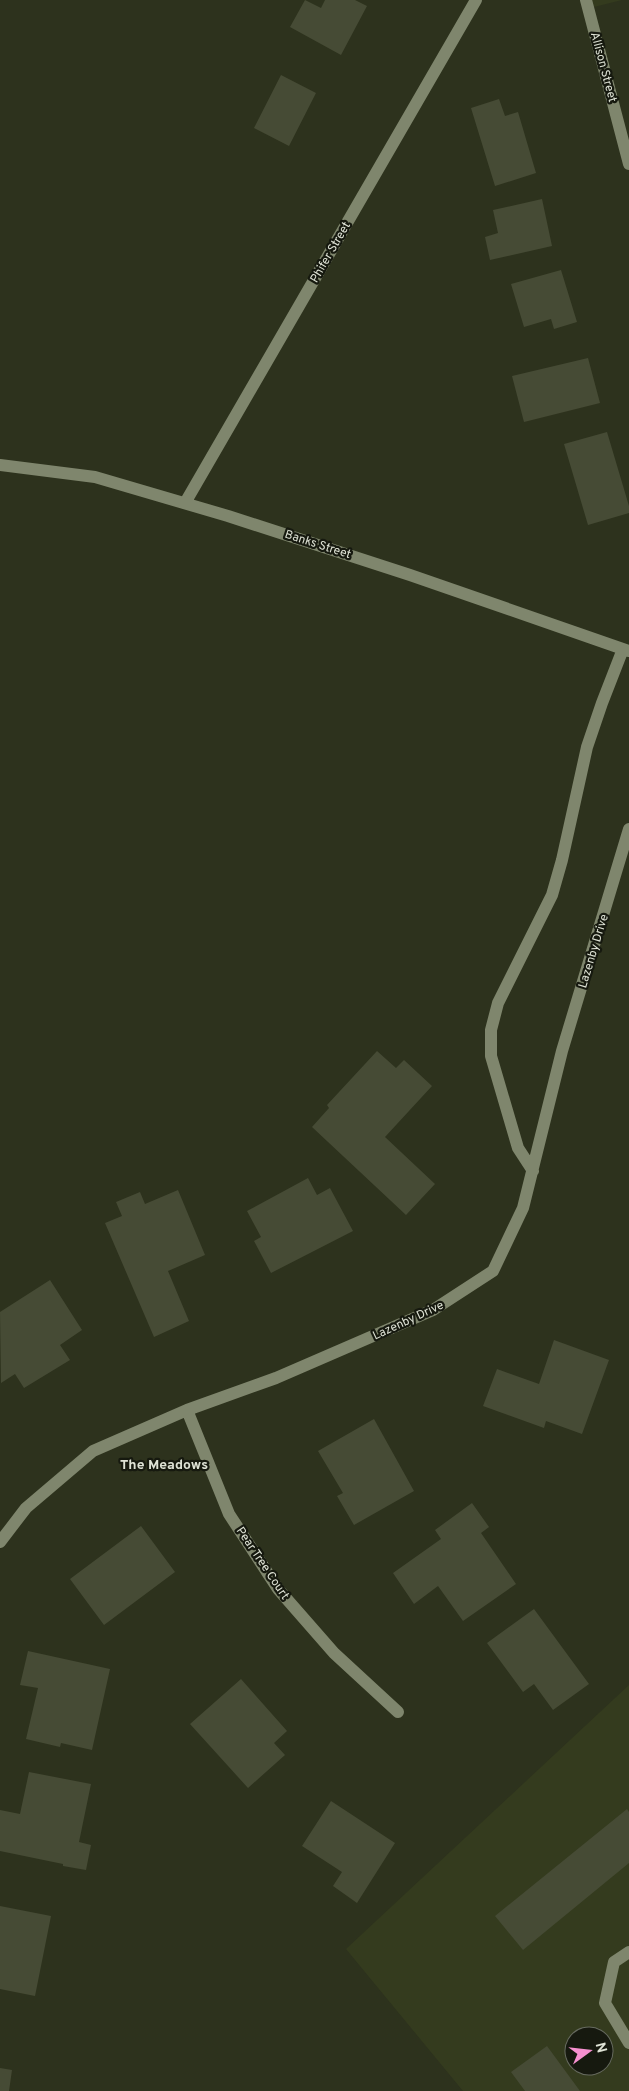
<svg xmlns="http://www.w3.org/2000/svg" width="629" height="2091" font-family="Overpass,sans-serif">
<rect width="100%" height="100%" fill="#2d321d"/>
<path fill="#343b1e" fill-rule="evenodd" d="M 592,0 L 622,0 L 594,7 Z
M 629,1685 L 629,2091 L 463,2091 L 346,1949 ZM 574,2036 L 604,2036 L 604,2066 L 574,2066 Z"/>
<path fill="#464b35" d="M 305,0 L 321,8 L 325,0 L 355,0 L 367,6 L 341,55 L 290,27 Z
M 281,75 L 316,93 L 289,146 L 254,128 Z
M 499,99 L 505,116 L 518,112 L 536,173 L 495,186 L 471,108 Z
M 542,199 L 552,246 L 490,260 L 485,237 L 498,233 L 493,210 Z
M 561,270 L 577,322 L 554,329 L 551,319 L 524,327 L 511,284 Z
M 588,358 L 600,403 L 524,422 L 512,376 Z
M 607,432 L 629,506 L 629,513 L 588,525 L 564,444 Z
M 377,1051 L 396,1068 L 404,1060 L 432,1086 L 385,1137 L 435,1184 L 406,1215 L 312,1127 L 329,1108 L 327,1105 Z
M 308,1178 L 317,1195 L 330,1188 L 353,1231 L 271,1273 L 254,1241 L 261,1237 L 247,1211 Z
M 178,1190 L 205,1255 L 168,1271 L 189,1321 L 154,1337 L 105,1223 L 122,1216 L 116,1202 L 140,1192 L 145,1204 Z
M 50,1280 L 82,1330 L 60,1345 L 70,1360 L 24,1388 L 15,1374 L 1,1383 L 0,1312 Z
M 554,1340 L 609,1360 L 582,1434 L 546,1421 L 544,1428 L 483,1406 L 497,1369 L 539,1384 Z
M 374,1419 L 414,1491 L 354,1525 L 337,1496 L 343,1493 L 318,1451 Z
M 472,1503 L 489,1527 L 481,1533 L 516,1584 L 463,1621 L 438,1586 L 414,1604 L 393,1573 L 441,1539 L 435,1530 Z
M 141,1526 L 175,1572 L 104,1625 L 70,1579 Z
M 534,1609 L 589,1684 L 553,1710 L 534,1684 L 523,1692 L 487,1643 Z
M 28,1651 L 110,1669 L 92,1750 L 61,1743 L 60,1747 L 26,1739 L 38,1688 L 20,1685 Z
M 241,1679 L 287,1731 L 274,1743 L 285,1755 L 248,1788 L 190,1724 Z
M 29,1772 L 91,1784 L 79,1842 L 91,1845 L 86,1870 L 63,1866 L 63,1864 L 0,1851 L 0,1810 L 20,1814 Z
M 331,1801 L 395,1843 L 357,1903 L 333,1886 L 342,1872 L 302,1846 Z
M 627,1809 L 629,1812 L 629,1863 L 523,1950 L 495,1916 Z
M 0,1906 L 51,1916 L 35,1996 L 0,1989 Z
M 547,2046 L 580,2091 L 525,2091 L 511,2072 Z
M 0,2068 L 12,2070 L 9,2091 L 0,2091 Z"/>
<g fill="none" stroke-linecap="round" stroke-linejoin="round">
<path stroke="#7f866d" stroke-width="12" d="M 586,0 L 629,164
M 0,465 L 95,477 L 228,516 L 410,575 L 629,651
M 185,503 L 476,0
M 533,1171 L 518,1148 L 491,1056 L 491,1030 L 498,1003 L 552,895 L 562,860 L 587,747 L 602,703 L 623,649
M 187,1410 L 229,1514 L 278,1589 L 334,1653 L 398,1712
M 0,1542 L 26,1508 L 93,1451 L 187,1410 L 276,1378 L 433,1310 L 493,1271 L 523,1208 L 562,1051 L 629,829
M 629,1952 L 614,1962 L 605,2003 L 629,2043"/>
</g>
<g text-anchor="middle" stroke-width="4.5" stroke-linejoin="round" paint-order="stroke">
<g font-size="12" fill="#dfe3d6" stroke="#16190f">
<text transform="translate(604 67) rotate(75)" y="4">Allison Street</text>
<text transform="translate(330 252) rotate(-60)" y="4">Phifer Street</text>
<text transform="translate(318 544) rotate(18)" y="4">Banks Street</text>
<text transform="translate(593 951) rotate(-73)" y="4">Lazenby Drive</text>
<text transform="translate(408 1320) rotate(-25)" y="4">Lazenby Drive</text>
<text transform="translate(263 1563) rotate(56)" y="4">Pear Tree Court</text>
</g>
<g font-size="14" font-weight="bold" fill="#dfe3d6" stroke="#16190f">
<text x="164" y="1469">The Meadows</text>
</g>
</g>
<g transform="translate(589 2051) rotate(75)"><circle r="24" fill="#16190f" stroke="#666a5f"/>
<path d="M0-4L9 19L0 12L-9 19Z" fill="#f690d0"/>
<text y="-8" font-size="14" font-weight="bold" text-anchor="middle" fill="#dfe3d6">N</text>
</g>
</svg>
